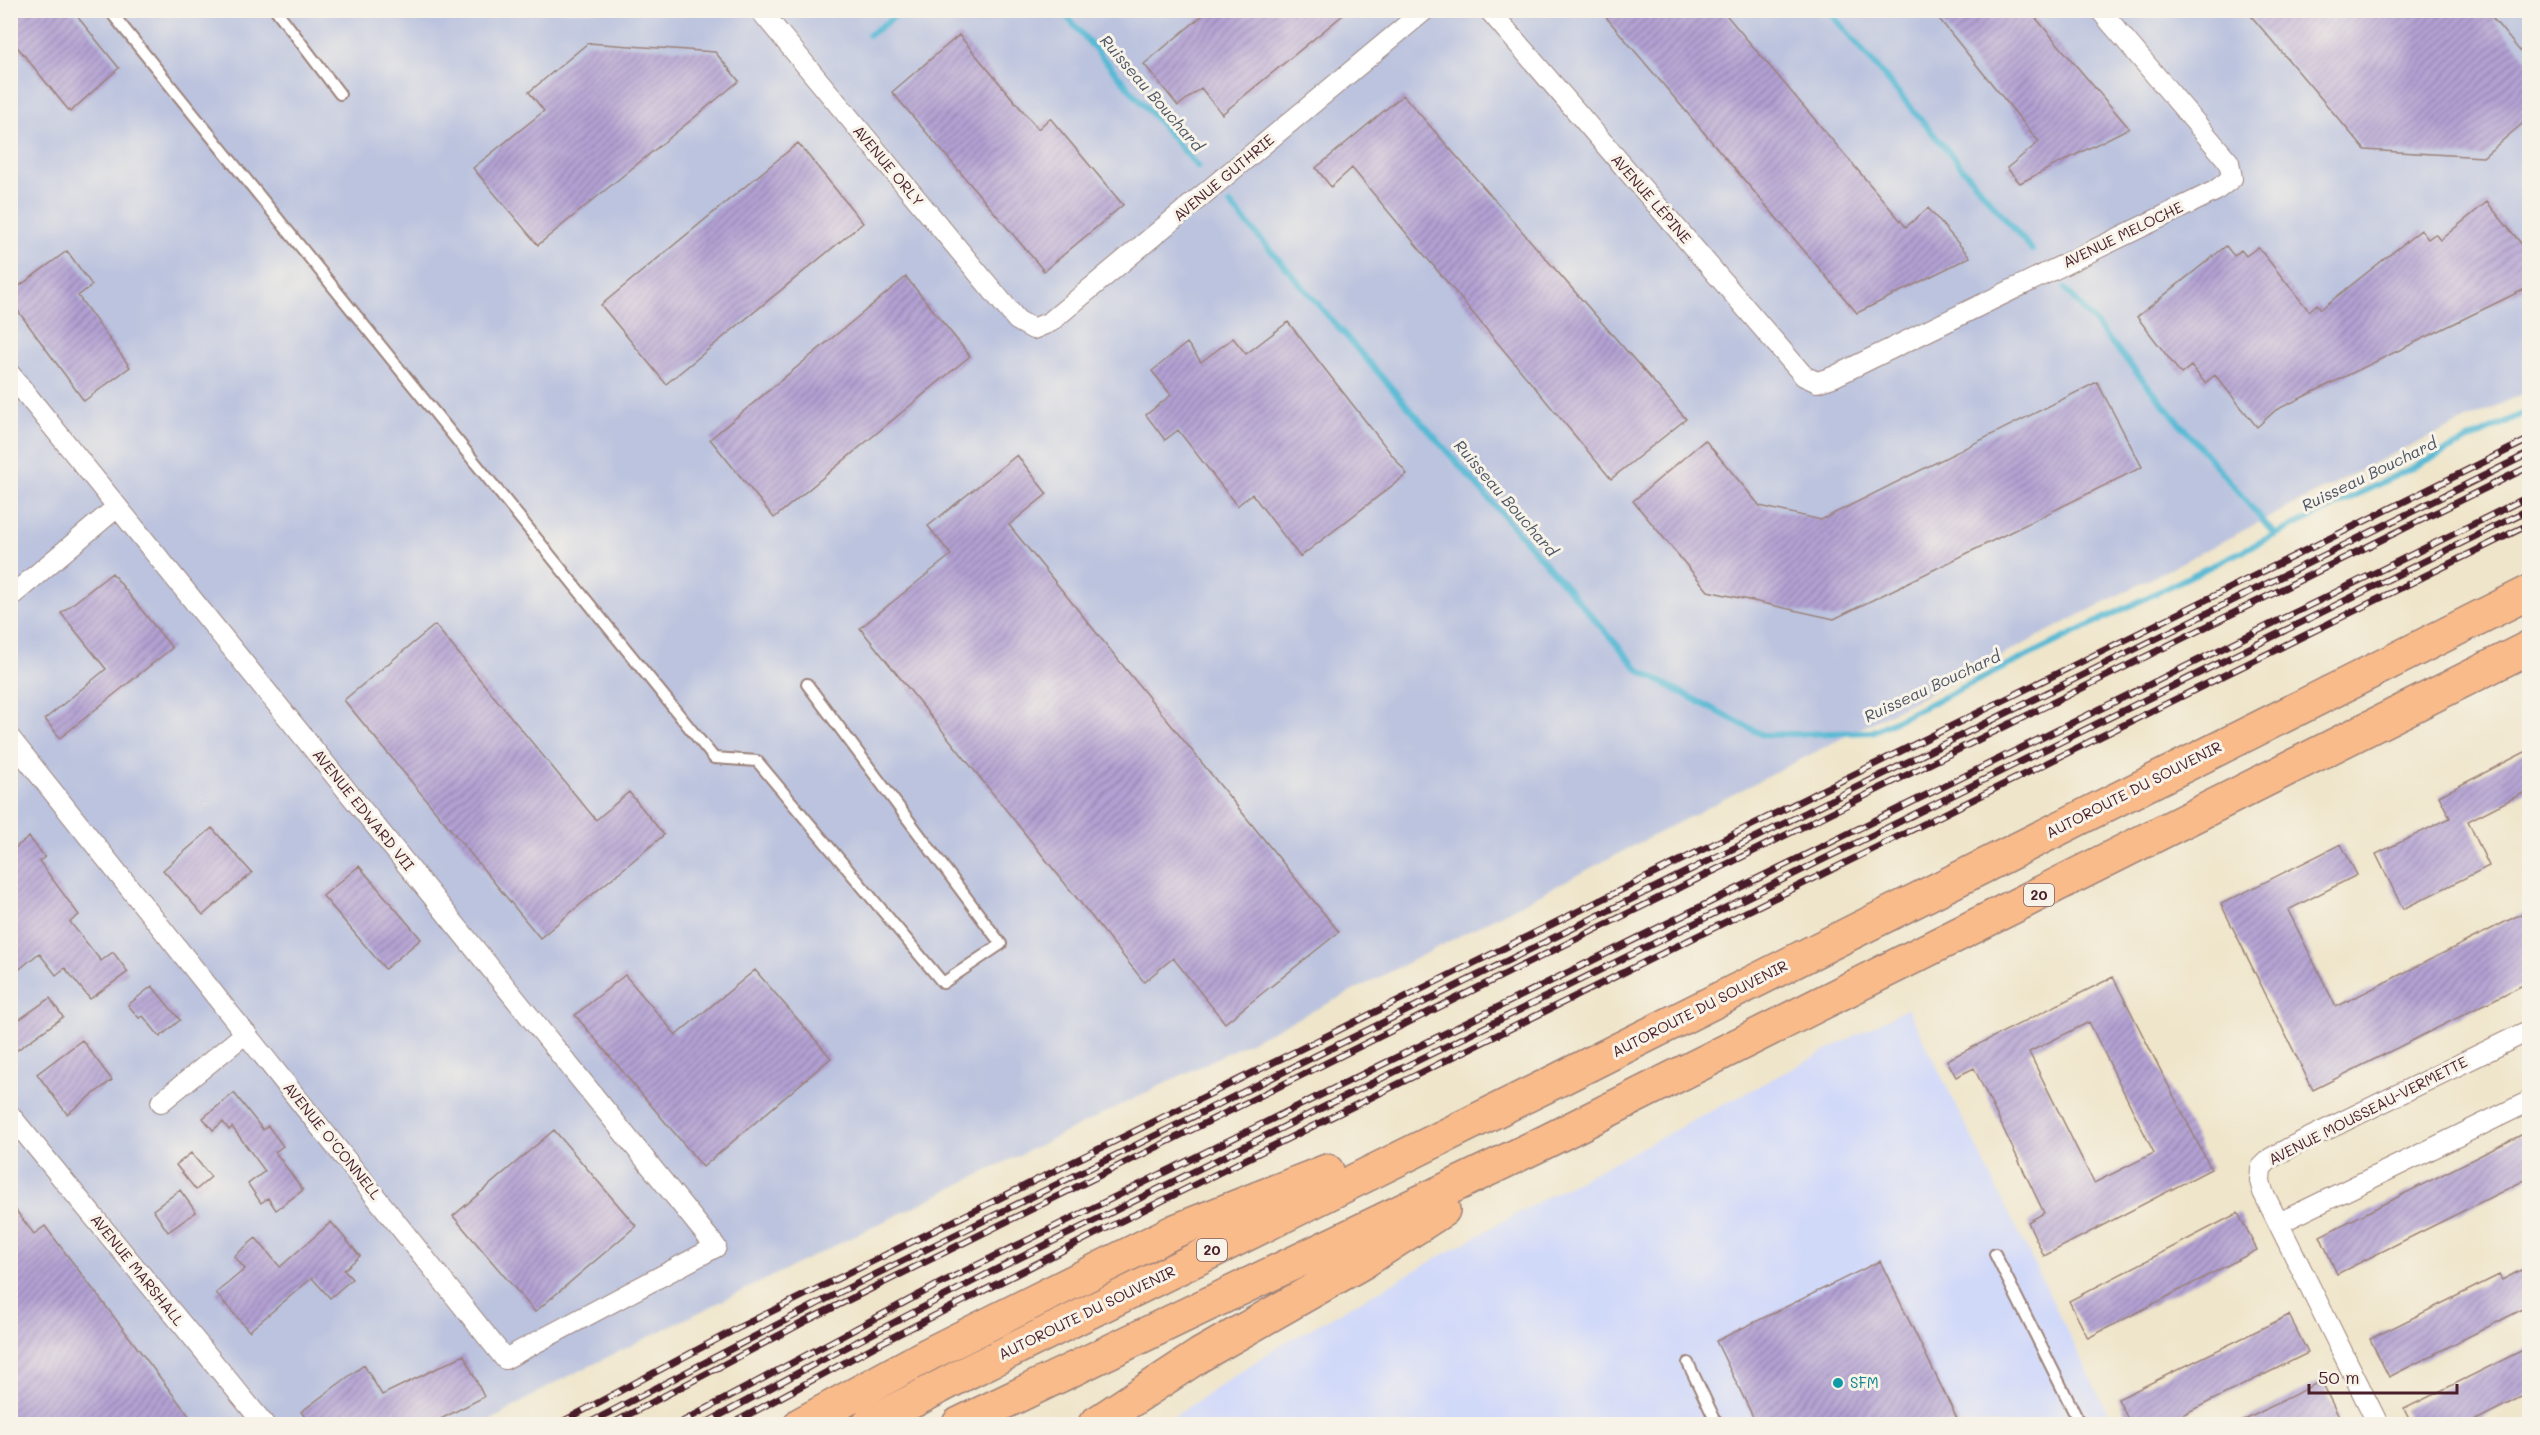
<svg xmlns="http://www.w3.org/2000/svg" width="2540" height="1435" font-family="Mali,sans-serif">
<defs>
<pattern id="building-hatch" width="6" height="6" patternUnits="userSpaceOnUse" patternTransform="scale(1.5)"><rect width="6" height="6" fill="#b2a1d3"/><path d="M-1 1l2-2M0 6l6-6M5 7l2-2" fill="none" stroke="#9383ab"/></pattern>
</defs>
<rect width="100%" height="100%" fill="#f7f3e8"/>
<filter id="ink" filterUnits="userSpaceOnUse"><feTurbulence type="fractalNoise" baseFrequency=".0167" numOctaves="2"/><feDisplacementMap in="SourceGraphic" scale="12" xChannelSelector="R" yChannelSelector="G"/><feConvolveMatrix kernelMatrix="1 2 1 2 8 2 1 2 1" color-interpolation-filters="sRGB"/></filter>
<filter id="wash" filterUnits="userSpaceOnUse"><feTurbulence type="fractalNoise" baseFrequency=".008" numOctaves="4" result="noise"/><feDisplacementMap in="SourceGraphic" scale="24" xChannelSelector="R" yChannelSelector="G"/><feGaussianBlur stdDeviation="1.35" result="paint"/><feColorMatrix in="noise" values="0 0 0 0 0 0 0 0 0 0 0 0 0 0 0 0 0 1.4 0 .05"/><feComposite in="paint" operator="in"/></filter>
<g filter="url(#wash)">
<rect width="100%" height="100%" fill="#efe5ca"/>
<path fill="#d1d9f9" d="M 1908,1008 L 2113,1424 L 1163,1424 L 1274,1349 L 1545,1198 Z"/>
<path fill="#bbc3de" d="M 10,11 L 2529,11 L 2529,391 L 2374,463 L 1347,994 L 547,1387 L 485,1424 L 11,1424 Z"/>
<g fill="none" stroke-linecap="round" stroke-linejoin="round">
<path stroke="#56b9d4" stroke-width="6" d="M 1061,10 L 1198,167
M 1828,10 L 2032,250
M 869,35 L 904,10
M 1230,204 L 1640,671 L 1763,735 L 1872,732 L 2526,412
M 2065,288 L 2275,535"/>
</g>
<g id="blocks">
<path fill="url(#building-hatch)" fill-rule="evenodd" d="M 10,10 L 72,10 L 119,68 L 70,112 L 10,38 Z
M 1209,10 L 1349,10 L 1222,114 L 1201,88 L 1178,106 L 1144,64 Z
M 1600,10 L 1722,10 L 1906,227 L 1928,208 L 1970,257 L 1857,313 Z
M 1932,10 L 2029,10 L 2129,128 L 2020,183 L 2007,168 L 2039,142 Z
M 2246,10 L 2486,10 L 2529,62 L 2529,118 L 2483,157 L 2365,150 Z
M 959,35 L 1038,129 L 1050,118 L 1123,205 L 1044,271 L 892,92 Z
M 588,43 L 715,52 L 739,81 L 538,245 L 473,168 L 544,111 L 529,92 Z
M 1403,95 L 1686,419 L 1611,479 L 1352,168 L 1331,187 L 1316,168 Z
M 798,143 L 863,223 L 666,384 L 601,305 Z
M 2487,202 L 2529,253 L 2529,287 L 2276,410 L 2257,427 L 2215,375 L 2205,383 L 2191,366 L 2181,374 L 2137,317 L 2226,246 L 2234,256 L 2241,250 L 2246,256 L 2258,247 L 2309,311 L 2317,304 L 2321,309 L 2421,230 L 2428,239 L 2435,234 L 2440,240 Z
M 67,251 L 92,285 L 78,296 L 130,367 L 84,401 L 10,300 L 10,293 Z
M 906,277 L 970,356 L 774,518 L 710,439 Z
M 1288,322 L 1407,474 L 1300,557 L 1252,494 L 1237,506 L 1178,430 L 1165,440 L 1146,415 L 1171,395 L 1152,371 L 1187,343 L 1201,362 L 1233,338 L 1246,354 Z
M 2097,382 L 2142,467 L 1834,619 L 1708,591 L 1633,501 L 1705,440 L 1760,506 L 1821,520 Z
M 1017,455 L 1047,494 L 1009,525 L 1339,932 L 1225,1023 L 1173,958 L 1144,982 L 860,628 L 951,555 L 928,526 Z
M 112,573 L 172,648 L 60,738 L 45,719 L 106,669 L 61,613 Z
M 435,625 L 596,820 L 629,792 L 664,835 L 540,938 L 344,700 Z
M 2529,750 L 2529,790 L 2468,821 L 2489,866 L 2403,909 L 2376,854 L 2450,818 L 2439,796 Z
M 212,828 L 252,873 L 203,915 L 163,870 Z
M 29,837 L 45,857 L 39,861 L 79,915 L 70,922 L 101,961 L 113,952 L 128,972 L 90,999 L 65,968 L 56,975 L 39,953 L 10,977 L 10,852 Z
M 2341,844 L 2357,875 L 2288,910 L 2336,1007 L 2529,910 L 2529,982 L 2313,1090 L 2221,904 Z
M 359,866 L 421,939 L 385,969 L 323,896 Z
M 755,970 L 831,1058 L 703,1167 L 575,1015 L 625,975 L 676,1035 Z
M 2113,977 L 2211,1169 L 2044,1256 L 2028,1222 L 2044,1213 L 1974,1068 L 1956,1077 L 1947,1060 ZM 2089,1022 L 2154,1153 L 2094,1183 L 2029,1052 Z
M 152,986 L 180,1020 L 160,1037 L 143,1016 L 139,1018 L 128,1005 Z
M 50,998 L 63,1017 L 10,1055 L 10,1026 Z
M 82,1040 L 112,1080 L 67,1114 L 37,1074 Z
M 234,1093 L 263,1130 L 268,1126 L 283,1146 L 275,1152 L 303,1190 L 276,1210 L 268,1198 L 261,1203 L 248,1184 L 265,1171 L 232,1127 L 229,1130 L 223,1122 L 213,1130 L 203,1118 Z
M 554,1130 L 636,1226 L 535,1312 L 453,1216 Z
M 2529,1131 L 2529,1178 L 2337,1274 L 2320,1236 Z
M 191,1153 L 211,1177 L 196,1190 L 176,1165 Z
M 180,1190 L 196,1212 L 168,1232 L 153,1210 Z
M 10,1203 L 34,1234 L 45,1226 L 196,1425 L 10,1425 Z
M 2238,1213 L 2257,1250 L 2088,1338 L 2069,1301 Z
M 331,1222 L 360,1256 L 344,1270 L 352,1279 L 330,1298 L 312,1278 L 249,1331 L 216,1293 L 245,1269 L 234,1256 L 256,1238 L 280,1267 Z
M 1880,1261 L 1960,1425 L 1757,1425 L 1716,1341 Z
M 2529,1266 L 2529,1306 L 2389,1377 L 2370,1339 L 2499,1275 L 2502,1280 Z
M 2289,1315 L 2308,1353 L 2162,1425 L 2131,1425 L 2118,1399 Z
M 2529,1347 L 2529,1393 L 2466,1425 L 2412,1425 L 2404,1409 Z
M 464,1355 L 484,1397 L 429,1425 L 311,1425 L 301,1412 L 364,1365 L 382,1395 Z
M 2321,1381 L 2340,1419 L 2329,1425 L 2235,1425 Z"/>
</g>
</g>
<g filter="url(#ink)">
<use href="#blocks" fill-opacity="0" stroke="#9c827a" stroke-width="1.5"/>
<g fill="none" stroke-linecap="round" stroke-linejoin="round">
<g stroke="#9c827a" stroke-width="14">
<path id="service" d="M 276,10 L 340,94
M 114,16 L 714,758 L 757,761 L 943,983 L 1001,944 L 807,684
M 1995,1254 L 2080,1424
M 1688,1363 L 1717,1424"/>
</g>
<g stroke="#9c827a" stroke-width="22">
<path id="minor" d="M 760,10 L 1017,320 L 1033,329 L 1050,322 L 1425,10
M 1489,10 L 1804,376 L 1817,382 L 1833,377 L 2215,191 L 2232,178 L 2229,162 L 2100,10
M 10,374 L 716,1247 L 505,1359 L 10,738
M 10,597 L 117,507
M 161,1102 L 246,1033
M 10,1115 L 264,1424
M 2279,1223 L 2530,1101
M 2378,1424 L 2263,1192 L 2260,1181 L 2261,1168 L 2271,1158 L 2291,1147 L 2530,1030"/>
</g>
<g stroke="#9c827a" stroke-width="36">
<path id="motorway" d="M 801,1424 L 929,1354 L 1175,1231 L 1327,1171
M 869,1424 L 970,1371 L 1558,1080 L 2530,592
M 959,1424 L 1547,1141 L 2530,647
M 1095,1424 L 1200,1355 L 1363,1262 L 1443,1210"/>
</g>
<use href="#service" stroke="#fff" stroke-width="10"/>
<use href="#minor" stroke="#fff" stroke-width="20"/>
<use href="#motorway" stroke="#fabb8b" stroke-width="33"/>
<g stroke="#4a1f2b" stroke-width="7">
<path id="rail" d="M 558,1424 L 740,1327 L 2530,439
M 587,1424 L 838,1293 L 2530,453
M 611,1424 L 808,1320 L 2530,466
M 678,1424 L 939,1284 L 2530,496
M 704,1424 L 820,1361 L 993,1271 L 2530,509
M 731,1424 L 877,1345 L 1095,1234 L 2530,524"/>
</g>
<use href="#rail" stroke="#f7f3e8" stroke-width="4.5" stroke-dasharray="14" stroke-linecap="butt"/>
</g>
</g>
<circle fill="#0f9aa8" stroke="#f7f3e8" stroke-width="2" cx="1838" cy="1383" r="6"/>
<g text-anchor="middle" stroke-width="6" stroke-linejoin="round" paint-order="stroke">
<g fill="#f7f3e8" stroke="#7e5f64" stroke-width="1.5">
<rect x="2024" y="884" width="30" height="22" rx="4.5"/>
<rect x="1197" y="1239" width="30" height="22" rx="4.5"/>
</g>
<g font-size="14" font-weight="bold" fill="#4a1f2b">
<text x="2039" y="900">20</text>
<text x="1212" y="1255">20</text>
</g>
<g font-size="15" fill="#4a1f2b" stroke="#f7f3e8">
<text transform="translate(888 166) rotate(50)" y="5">AVENUE ORLY</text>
<text transform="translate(1224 178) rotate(-40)" y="5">AVENUE GUTHRIE</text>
<text transform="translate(1651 199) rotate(49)" y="5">AVENUE LÉPINE</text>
<text transform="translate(2123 235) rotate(-26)" y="5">AVENUE MELOCHE</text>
<text transform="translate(2134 790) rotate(-27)" y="5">AUTOROUTE DU SOUVENIR</text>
<text transform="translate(363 810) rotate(51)" y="5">AVENUE EDWARD VII</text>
<text transform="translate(1700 1009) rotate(-27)" y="5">AUTOROUTE DU SOUVENIR</text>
<text transform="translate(2368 1111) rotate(-27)" y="5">AVENUE MOUSSEAU-VERMETTE</text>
<text transform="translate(332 1141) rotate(51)" y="5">AVENUE O'CONNELL</text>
<text transform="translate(137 1270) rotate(51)" y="5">AVENUE MARSHALL</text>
<text transform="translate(1087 1313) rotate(-26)" y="5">AUTOROUTE DU SOUVENIR</text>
</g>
<g font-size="15" fill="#0d838f" stroke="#f7f3e8" text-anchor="start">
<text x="1850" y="1388">SFM</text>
</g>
<g font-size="16" font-style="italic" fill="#4e5566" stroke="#f7f3e8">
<text transform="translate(1152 93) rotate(49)" y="6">Ruisseau Bouchard</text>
<text transform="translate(2369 474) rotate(-26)" y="6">Ruisseau Bouchard</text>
<text transform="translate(1506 498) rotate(49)" y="6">Ruisseau Bouchard</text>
<text transform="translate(1932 686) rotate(-25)" y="6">Ruisseau Bouchard</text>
</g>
</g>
<rect width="2540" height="1435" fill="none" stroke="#f7f3e8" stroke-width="36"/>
<path d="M2309 1384v9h148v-9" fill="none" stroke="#4a1f2b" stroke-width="3"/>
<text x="2318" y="1384" font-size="18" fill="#4a1f2b" stroke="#f7f3e8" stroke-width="4.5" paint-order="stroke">50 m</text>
</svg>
